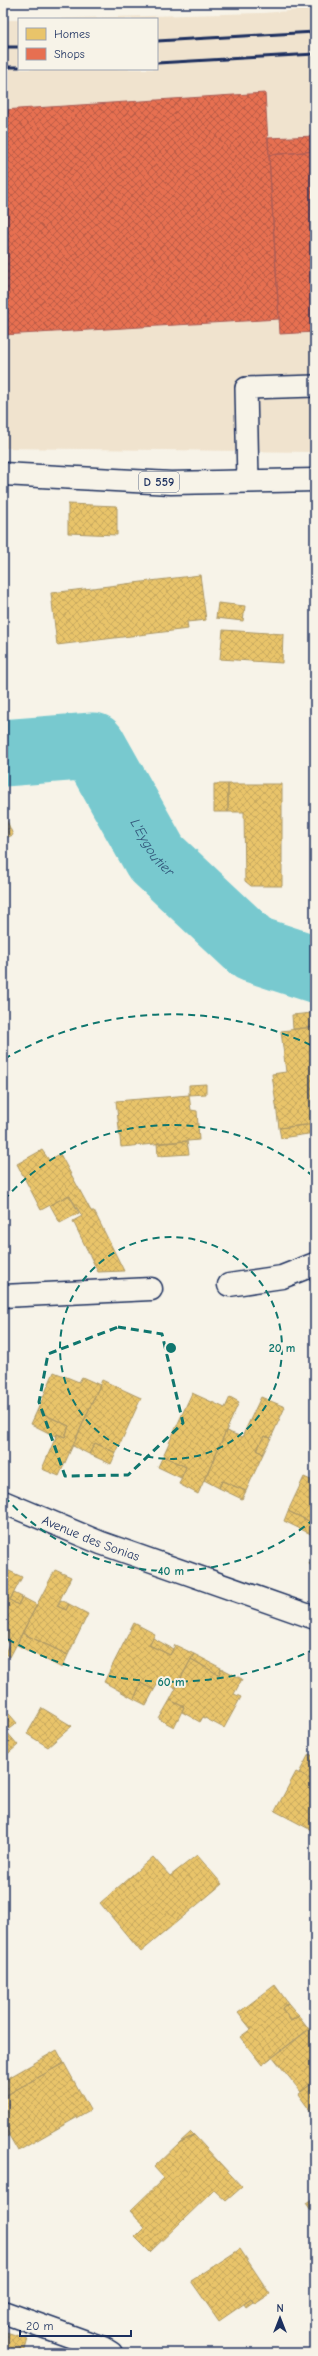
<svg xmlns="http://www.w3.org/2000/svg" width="318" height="2356" font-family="'Comic Neue',sans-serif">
<defs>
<pattern id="homes-cross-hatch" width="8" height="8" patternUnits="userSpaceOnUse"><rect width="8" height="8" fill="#e9c46a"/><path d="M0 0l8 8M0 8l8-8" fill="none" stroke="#c7a95e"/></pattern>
<pattern id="shops-cross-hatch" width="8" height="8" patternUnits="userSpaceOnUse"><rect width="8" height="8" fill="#e76f51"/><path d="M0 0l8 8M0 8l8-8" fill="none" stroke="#ba5c46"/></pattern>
</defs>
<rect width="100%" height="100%" fill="#f7f3e8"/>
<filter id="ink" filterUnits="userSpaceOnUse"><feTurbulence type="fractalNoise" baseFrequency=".025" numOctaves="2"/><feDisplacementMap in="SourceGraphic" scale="8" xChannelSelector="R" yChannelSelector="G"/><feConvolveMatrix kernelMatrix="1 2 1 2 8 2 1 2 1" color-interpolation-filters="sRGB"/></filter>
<g filter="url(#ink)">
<path fill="#f0e3ce" d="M 315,9 L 315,452 L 3,448 L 3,20 L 19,20 L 19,69 L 157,69 L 157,19 L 38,19 L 263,13 Z"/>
<path fill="url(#homes-cross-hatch)" stroke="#ab9766" d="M 68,504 L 117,506 L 117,535 L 68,533 Z
M 200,575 L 206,620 L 187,622 L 188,629 L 57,645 L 51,593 Z
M 218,603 L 245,606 L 243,621 L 216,618 Z
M 223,630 L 283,634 L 282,663 L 220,659 Z
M 214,784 L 228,784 L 228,812 L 214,812 Z
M 228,784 L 282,784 L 282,886 L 251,886 L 245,881 L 244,812 L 228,812 Z
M 3,811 L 10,828 L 3,831 Z
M 10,828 L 13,835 L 3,839 L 3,831 Z
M 312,1013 L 314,1027 L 293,1029 L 292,1015 Z
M 314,1027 L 315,1124 L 279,1128 L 272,1074 L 286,1072 L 281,1031 Z
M 206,1084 L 206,1094 L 189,1095 L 189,1085 Z
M 189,1095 L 191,1110 L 197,1111 L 199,1140 L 121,1147 L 116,1101 Z
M 315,1124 L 315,1133 L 281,1138 L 279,1128 Z
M 187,1141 L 189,1154 L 158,1156 L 157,1143 Z
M 42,1150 L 49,1160 L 60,1154 L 91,1211 L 94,1211 L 124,1271 L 98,1272 L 73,1221 L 82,1216 L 69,1195 L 41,1210 L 17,1164 Z
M 69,1195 L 79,1213 L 60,1223 L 50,1205 Z
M 54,1372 L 79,1382 L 82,1377 L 100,1385 L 59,1476 L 42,1469 L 57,1434 L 65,1437 L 69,1426 L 37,1411 Z
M 102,1380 L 141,1398 L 116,1453 L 95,1443 L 89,1454 L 73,1446 Z
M 192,1393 L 225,1408 L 230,1397 L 239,1402 L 198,1494 L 179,1484 L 186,1467 L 163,1456 Z
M 261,1397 L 285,1407 L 271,1438 L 264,1436 L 257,1450 L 263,1454 L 246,1491 L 222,1481 L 219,1488 L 204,1480 L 226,1431 L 242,1437 Z
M 37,1411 L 69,1426 L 65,1437 L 57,1434 L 57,1437 L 31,1424 Z
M 264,1436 L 271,1438 L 263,1454 L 257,1450 Z
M 95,1443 L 116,1453 L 111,1464 L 89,1454 Z
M 163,1456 L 186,1467 L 181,1478 L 158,1467 Z
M 304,1477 L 315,1482 L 315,1524 L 288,1511 Z
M 222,1481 L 246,1491 L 242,1499 L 219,1488 Z
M 288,1511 L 315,1524 L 315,1536 L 284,1521 Z
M 315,1552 L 315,1567 L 309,1564 Z
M 5,1569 L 22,1577 L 10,1600 L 18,1605 L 22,1597 L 37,1605 L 10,1657 L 5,1654 L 9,1643 L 3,1639 L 3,1572 Z
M 55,1570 L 71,1577 L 57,1606 L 66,1610 L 69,1604 L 88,1614 L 68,1655 L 22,1633 Z
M 14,1593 L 22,1597 L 18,1605 L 10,1600 Z
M 61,1600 L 69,1604 L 66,1610 L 57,1606 Z
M 134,1623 L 155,1634 L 149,1645 L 170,1655 L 175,1645 L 194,1654 L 175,1688 L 160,1680 L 154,1690 L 141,1683 L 134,1699 L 104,1682 Z
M 22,1633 L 68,1655 L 62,1668 L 17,1645 Z
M 153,1638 L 173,1649 L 170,1655 L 149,1645 Z
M 194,1654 L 221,1668 L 219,1675 L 191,1659 Z
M 191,1659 L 219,1675 L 221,1668 L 242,1679 L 234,1694 L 241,1697 L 224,1728 L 203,1717 L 200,1722 L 182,1712 L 184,1707 L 170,1700 Z
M 141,1683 L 154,1690 L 146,1705 L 134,1699 Z
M 170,1700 L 184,1707 L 174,1727 L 159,1719 Z
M 3,1707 L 17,1723 L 6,1731 L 18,1745 L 3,1758 Z
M 42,1708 L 72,1726 L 48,1747 L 27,1734 Z
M 309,1754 L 315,1757 L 315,1774 L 312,1780 L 299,1773 Z
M 296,1772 L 315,1781 L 315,1832 L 275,1811 Z
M 197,1855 L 222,1884 L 141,1952 L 100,1903 L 153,1857 L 170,1876 Z
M 275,1985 L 288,2003 L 282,2008 L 291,2021 L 299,2016 L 309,2029 L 262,2065 L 240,2037 L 251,2029 L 238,2013 Z
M 288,2003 L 299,2016 L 291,2021 L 282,2008 Z
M 315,2025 L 315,2081 L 301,2092 L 273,2057 Z
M 57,2050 L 64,2063 L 3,2097 L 3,2081 Z
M 64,2063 L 90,2110 L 18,2151 L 3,2125 L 3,2097 Z
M 315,2081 L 315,2115 L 314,2116 L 298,2094 Z
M 3,2125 L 10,2135 L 3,2139 Z
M 191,2132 L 194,2135 L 179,2143 Z
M 194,2135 L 242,2187 L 226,2201 L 214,2190 L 150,2252 L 135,2237 L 145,2227 L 130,2211 L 164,2178 L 154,2167 L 179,2143 Z
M 315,2197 L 315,2216 L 306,2203 Z
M 240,2249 L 270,2294 L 255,2304 L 251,2299 L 219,2321 L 191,2281 Z
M 251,2299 L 253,2302 L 246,2307 L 244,2304 Z
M 3,2331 L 28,2339 L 24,2353 L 3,2353 Z"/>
<path fill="url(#shops-cross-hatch)" stroke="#aa5c55" d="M 265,93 L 279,319 L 3,335 L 3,110 Z
M 315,136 L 315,151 L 269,155 L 268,138 Z
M 315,151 L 315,332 L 280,334 L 269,155 Z"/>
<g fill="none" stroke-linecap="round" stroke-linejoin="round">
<path stroke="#78c9cf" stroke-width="67" id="s1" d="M 3,753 L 93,746 L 156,858 L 253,949 L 315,969"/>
<g stroke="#1b2f5e" stroke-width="24">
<path id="service" d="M 248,481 L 246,388 L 315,386"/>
</g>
<g stroke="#1b2f5e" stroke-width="25">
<g id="minor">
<path d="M 229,1285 L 282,1277 L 315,1264"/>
<path d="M 3,1296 L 151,1289"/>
<path id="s2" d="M 3,1502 L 101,1543 L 315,1618"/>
<path d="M 3,2312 L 103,2348 L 111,2353"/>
</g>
</g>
<g stroke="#1b2f5e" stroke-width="25">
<path id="primary" d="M 3,474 L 171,483 L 315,480"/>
</g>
<use href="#service" stroke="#f7f3e8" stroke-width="21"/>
<use href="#minor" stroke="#f7f3e8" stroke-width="22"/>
<use href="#primary" stroke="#f7f3e8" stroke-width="22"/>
<path stroke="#1b2f5e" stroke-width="3" d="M 157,41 L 315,32
M 3,47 L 19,47
M 157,63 L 315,54
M 3,67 L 19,67"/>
</g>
</g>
<path fill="none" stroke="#0f766e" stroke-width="3" stroke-dasharray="8 5" stroke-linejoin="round" d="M 118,1327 L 162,1334 L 183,1423 L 128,1475 L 65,1476 L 39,1402 L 48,1354 Z"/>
<g fill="none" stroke="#0f766e" stroke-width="2" stroke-dasharray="7 5">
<circle cx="171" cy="1348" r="111"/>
<path d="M314 1519A223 223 0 0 1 4 1496M4 1200A223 223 0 0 1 314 1177"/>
<path d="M315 1649A334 334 0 0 1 4 1637M4 1059A334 334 0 0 1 315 1047"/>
</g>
<g text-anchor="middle" stroke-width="4" stroke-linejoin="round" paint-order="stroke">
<rect fill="#f7f3e8" stroke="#5d6a87" stroke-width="1" x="139" y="472" width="40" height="20" rx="3"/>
<g font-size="12" font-weight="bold" fill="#1b2f5e">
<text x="159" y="486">D 559</text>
</g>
<g font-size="13" fill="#1b2f5e" stroke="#f7f3e8">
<text dy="5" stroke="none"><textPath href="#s2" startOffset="95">Avenue des Sonias</textPath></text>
</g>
<g font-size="14" font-style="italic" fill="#32567a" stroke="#f7f3e8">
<text dy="5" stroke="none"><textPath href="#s1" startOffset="208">L'Eygoutier</textPath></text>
</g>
</g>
<circle cx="171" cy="1348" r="6" fill="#0f766e" stroke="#f7f3e8" stroke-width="2"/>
<g font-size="12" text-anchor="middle" font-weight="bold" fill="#0f766e" stroke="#f7f3e8" stroke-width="4" stroke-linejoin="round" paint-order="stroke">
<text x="282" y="1352">20 m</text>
<text x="171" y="1575">40 m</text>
<text x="171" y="1686">60 m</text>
</g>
<rect width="318" height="2356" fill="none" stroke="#f7f3e8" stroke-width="16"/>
<rect x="8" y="8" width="302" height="2340" fill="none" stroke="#1b2f5e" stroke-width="1.5" filter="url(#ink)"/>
<rect x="18" y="18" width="140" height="52" fill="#f7f3e8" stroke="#9fa5b1"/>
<rect x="26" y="28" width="20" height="12" fill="#e9c46a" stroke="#9fa5b1"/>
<text x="54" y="38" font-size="12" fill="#1b2f5e">Homes</text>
<rect x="26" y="48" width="20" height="12" fill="#e76f51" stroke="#9fa5b1"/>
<text x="54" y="58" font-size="12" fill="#1b2f5e">Shops</text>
<g transform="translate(280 2318)" stroke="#f7f3e8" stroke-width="3" paint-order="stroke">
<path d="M0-3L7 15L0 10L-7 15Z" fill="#1b2f5e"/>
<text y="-6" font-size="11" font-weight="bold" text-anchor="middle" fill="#1b2f5e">N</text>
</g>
<path d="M20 2330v6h111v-6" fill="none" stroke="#1b2f5e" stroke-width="2"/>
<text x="26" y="2330" font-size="12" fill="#1b2f5e" stroke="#f7f3e8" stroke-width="3" paint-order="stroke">20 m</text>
</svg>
